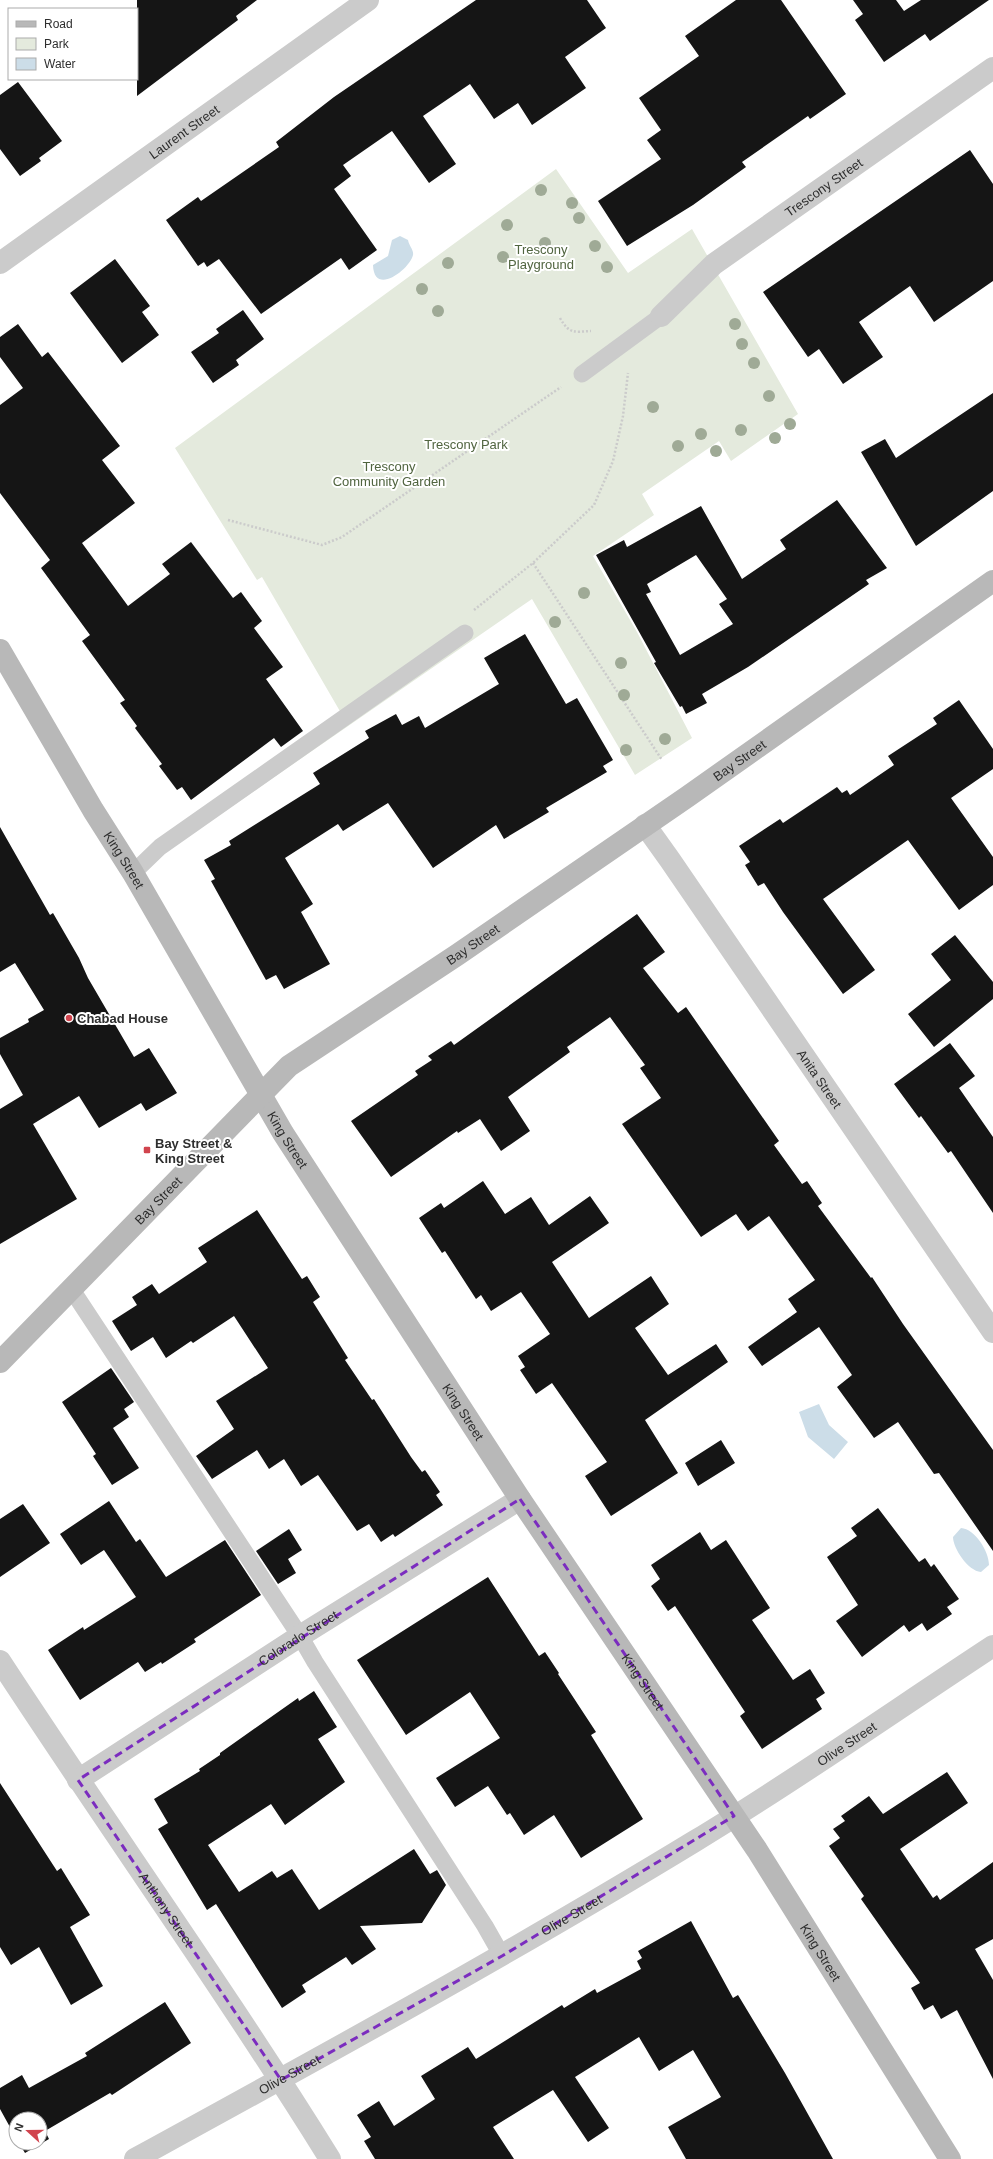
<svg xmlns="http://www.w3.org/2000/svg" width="993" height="2159" font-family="Arial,sans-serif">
<rect width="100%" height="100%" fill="#fff"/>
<path fill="#e4eadd" d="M 556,169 L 628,273 L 692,229 L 798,414 L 731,461 L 719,441 L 642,494 L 654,515 L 593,556 L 637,632 L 692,738 L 635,775 L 532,599 L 173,847 L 341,713 L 262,577 L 257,580 L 175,448 Z"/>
<path fill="#ccdde8" d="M 400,236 L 408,240 C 409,246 414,250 413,255 C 410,269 374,297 373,265 L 388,256 L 392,240 Z
M 819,1404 L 829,1425 L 848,1442 L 834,1459 L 808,1437 L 799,1412 Z
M 961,1528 C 975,1529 989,1551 989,1565 L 981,1572 C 968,1571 953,1548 953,1537 Z"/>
<path fill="#151515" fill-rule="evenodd" d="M 137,0 L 257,0 L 236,16 L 238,20 L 137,96 Z
M 476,0 L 587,0 L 606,28 L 565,57 L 586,88 L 532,125 L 518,103 L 494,119 L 470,84 L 423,116 L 456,164 L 429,183 L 392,131 L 343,165 L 351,176 L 334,189 L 377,250 L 349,270 L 341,258 L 261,314 L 219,259 L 207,267 L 204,262 L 198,266 L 166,220 L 198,197 L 201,201 L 279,147 L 276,142 L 334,97 Z
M 736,0 L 781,0 L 846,94 L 810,119 L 808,116 L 742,162 L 746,167 L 693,205 L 627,246 L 598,201 L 661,159 L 647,140 L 661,130 L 639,98 L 699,56 L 685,36 Z
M 853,0 L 896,0 L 904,11 L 921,0 L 989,0 L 930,41 L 925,34 L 884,62 L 855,20 L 863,14 Z
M 18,82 L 62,141 L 39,158 L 41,161 L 20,176 L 0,149 L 0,95 Z
M 970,150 L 993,184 L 993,281 L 934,322 L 910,286 L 859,322 L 883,357 L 843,384 L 819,349 L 808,357 L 763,292 Z
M 115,259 L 150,306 L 142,312 L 159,335 L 122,363 L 70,293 Z
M 243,310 L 264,339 L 236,360 L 239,365 L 213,383 L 191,352 L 219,333 L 216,329 Z
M 18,324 L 42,357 L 48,352 L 120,446 L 102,460 L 135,503 L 82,543 L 128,606 L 170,574 L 162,564 L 191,542 L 233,598 L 241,592 L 262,621 L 254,628 L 283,667 L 266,679 L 303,731 L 281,747 L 274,738 L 191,800 L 182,787 L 177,790 L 159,766 L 162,764 L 135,728 L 137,726 L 120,703 L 125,700 L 82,641 L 90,635 L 41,568 L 50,560 L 0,493 L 0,405 L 23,388 L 0,357 L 0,337 Z
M 993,393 L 993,491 L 916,546 L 861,452 L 885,439 L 896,458 Z
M 837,500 L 887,568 L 866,580 L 869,584 L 748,667 L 702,694 L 707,703 L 686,714 L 682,706 L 680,707 L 654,663 L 656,662 L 596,555 L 624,540 L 627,547 L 701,506 L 742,579 L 786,549 L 780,540 ZM 696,555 L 727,599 L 719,604 L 733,624 L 680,655 L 646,594 L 651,592 L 647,584 Z
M 525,634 L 566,704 L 577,698 L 613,760 L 603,766 L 607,772 L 546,808 L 549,812 L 504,839 L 496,825 L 433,868 L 388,803 L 343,831 L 338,824 L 285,858 L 313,904 L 301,912 L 330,964 L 284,989 L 276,975 L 266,980 L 211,881 L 215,879 L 204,860 L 231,845 L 229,841 L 320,784 L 313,773 L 369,738 L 365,731 L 396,714 L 402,725 L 419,716 L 425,728 L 499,684 L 484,658 Z
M 959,700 L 993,749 L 993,769 L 951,798 L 993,857 L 993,885 L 959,910 L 908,840 L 823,899 L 875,970 L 843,994 L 783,912 L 764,883 L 758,886 L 745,865 L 750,862 L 739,846 L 780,819 L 783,823 L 837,787 L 842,793 L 847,790 L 850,795 L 894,765 L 888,756 L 937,724 L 933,718 Z
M 0,827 L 50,915 L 53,913 L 79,958 L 88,978 L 134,1057 L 149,1048 L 177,1093 L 146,1111 L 141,1103 L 99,1128 L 79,1096 L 33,1124 L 77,1199 L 0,1244 L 0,1109 L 23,1095 L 0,1054 L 0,1038 L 29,1022 L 28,1019 L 44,1010 L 15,963 L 0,972 Z
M 637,914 L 665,952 L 643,968 L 678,1013 L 686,1007 L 779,1141 L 774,1145 L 802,1184 L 807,1181 L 822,1203 L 818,1206 L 871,1278 L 872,1277 L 903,1324 L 993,1450 L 993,1551 L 939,1473 L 934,1474 L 898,1422 L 874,1438 L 837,1387 L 852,1375 L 819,1327 L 762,1366 L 748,1347 L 797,1312 L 788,1299 L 815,1280 L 769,1216 L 748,1231 L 736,1214 L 701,1237 L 622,1124 L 661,1098 L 640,1068 L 645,1065 L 610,1017 L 567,1047 L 570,1052 L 508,1097 L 530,1131 L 501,1151 L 480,1119 L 458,1133 L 457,1131 L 391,1177 L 351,1121 L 418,1075 L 415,1071 L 432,1060 L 428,1056 L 451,1041 L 454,1045 Z
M 955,935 L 993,982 L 993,999 L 934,1047 L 908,1014 L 951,980 L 931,954 Z
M 950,1043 L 975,1076 L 959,1088 L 993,1137 L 993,1213 L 951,1151 L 948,1153 L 921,1116 L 919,1118 L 894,1084 Z
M 483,1181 L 505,1214 L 531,1197 L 549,1225 L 590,1196 L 609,1223 L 552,1262 L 589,1318 L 651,1276 L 669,1304 L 635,1328 L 668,1375 L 716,1344 L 728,1362 L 645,1420 L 678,1473 L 611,1516 L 585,1476 L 607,1462 L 552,1383 L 536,1394 L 520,1370 L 525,1367 L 518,1356 L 550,1334 L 521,1292 L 491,1311 L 481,1295 L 476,1299 L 445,1251 L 442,1253 L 419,1218 L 441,1203 L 444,1208 Z
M 257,1210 L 302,1279 L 307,1276 L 320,1297 L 313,1302 L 348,1358 L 345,1360 L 372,1400 L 374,1399 L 411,1457 L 422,1472 L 425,1470 L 440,1492 L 436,1495 L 443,1505 L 395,1537 L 393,1534 L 381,1542 L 369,1524 L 357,1531 L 318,1475 L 301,1486 L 284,1459 L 269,1469 L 257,1450 L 212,1479 L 196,1456 L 234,1429 L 216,1401 L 268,1368 L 234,1316 L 193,1343 L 191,1341 L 166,1358 L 153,1337 L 131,1351 L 112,1321 L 137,1305 L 132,1297 L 152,1284 L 159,1294 L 207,1262 L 198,1248 Z
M 111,1368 L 134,1402 L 124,1409 L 129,1417 L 113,1428 L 139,1468 L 112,1485 L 93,1456 L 96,1454 L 62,1402 Z
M 721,1440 L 735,1463 L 698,1486 L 685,1463 Z
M 109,1501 L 136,1542 L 140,1539 L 166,1577 L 225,1540 L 261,1595 L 194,1639 L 196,1642 L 162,1664 L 161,1662 L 145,1672 L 138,1662 L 80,1700 L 48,1650 L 83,1627 L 84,1630 L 136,1597 L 104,1550 L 81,1565 L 60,1534 Z
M 23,1504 L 50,1543 L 0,1577 L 0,1519 Z
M 878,1508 L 919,1562 L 925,1558 L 931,1567 L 934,1564 L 959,1599 L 947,1607 L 952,1614 L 927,1631 L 922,1623 L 909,1632 L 904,1625 L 862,1657 L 836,1621 L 858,1605 L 827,1557 L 857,1536 L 851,1528 Z
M 289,1529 L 302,1550 L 288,1559 L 296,1573 L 278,1584 L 256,1551 Z
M 700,1532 L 711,1550 L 726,1540 L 770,1608 L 752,1620 L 793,1680 L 810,1669 L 825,1693 L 816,1699 L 822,1709 L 762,1749 L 740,1716 L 745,1712 L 675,1606 L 668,1611 L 651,1586 L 660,1579 L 651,1565 Z
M 488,1577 L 539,1656 L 545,1652 L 559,1673 L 558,1674 L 596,1732 L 591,1735 L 643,1819 L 581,1858 L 554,1815 L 524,1835 L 510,1813 L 507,1815 L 488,1786 L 455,1807 L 436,1778 L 500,1738 L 470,1692 L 406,1735 L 357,1660 Z
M 314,1691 L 337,1727 L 318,1739 L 345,1782 L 285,1825 L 271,1804 L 208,1845 L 239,1892 L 272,1871 L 277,1878 L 292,1869 L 319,1910 L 414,1849 L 430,1874 L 437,1870 L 446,1885 L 422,1923 L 360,1926 L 376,1949 L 352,1965 L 346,1957 L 302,1985 L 306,1992 L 282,2008 L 216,1904 L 207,1910 L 158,1829 L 168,1823 L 154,1799 L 200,1771 L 199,1769 L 220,1755 L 220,1753 L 298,1698 L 299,1701 Z
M 947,1772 L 968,1803 L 900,1849 L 933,1898 L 937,1895 L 940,1900 L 993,1862 L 993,1939 L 975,1949 L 993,1980 L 993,2079 L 957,2010 L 941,2019 L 933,2005 L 924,2010 L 911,1988 L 920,1983 L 861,1899 L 864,1896 L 829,1846 L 840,1838 L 833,1829 L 845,1821 L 841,1816 L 869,1796 L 883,1814 Z
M 0,1783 L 57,1871 L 61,1868 L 90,1915 L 70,1927 L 103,1986 L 71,2005 L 39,1947 L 11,1965 L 0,1947 Z
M 691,1921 L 733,1998 L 738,1995 L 785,2073 L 833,2159 L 686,2159 L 668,2127 L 721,2097 L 693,2050 L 659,2071 L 639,2037 L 575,2077 L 609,2128 L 588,2142 L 553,2090 L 493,2127 L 514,2159 L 375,2159 L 364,2141 L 371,2137 L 357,2115 L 379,2101 L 394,2126 L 435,2099 L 421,2076 L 468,2047 L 476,2059 L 562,2005 L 564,2008 L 595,1989 L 597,1993 L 641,1969 L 637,1961 L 642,1958 L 638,1951 Z
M 165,2002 L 191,2043 L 112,2095 L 110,2093 L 45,2131 L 49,2139 L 25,2153 L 19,2143 L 40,2143 L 40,2119 L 16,2119 L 16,2138 L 0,2109 L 0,2088 L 22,2075 L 29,2088 L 87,2056 L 85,2053 Z"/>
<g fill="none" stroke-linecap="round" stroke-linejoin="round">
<path stroke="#cbcbcb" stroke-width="2.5" stroke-dasharray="2 2" stroke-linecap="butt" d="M 560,318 C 569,334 574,332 591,331
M 228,520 L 322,545 L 342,537 L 561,387
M 533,563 L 662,760
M 474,610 L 533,563 L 594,505 L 613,461 L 623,416 L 628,373"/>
<path stroke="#cbcbcb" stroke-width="17" d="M 582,374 L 661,316
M 133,873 L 160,847 L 465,633
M 72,1290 L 300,1636 L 315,1662 L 485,1926 L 502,1956"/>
<g stroke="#cbcbcb" stroke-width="22">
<path id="s1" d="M 0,263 L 368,0"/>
<path id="s2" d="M 661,316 L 714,264 L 993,68"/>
<path id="s3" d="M 645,825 L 670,860 L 993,1332"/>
<path id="s4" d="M 0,1661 C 109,1828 225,1990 330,2159"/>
<path id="s5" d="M 78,1780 L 300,1636 L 520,1499"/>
<path id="s6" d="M 135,2159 C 323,2056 511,1953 695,1841 C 796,1780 894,1711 993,1646"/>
</g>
<g stroke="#b8b8b8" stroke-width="22">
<path id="s7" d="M 0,650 L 93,810 L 133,873 L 283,1133 L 520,1499 L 757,1850 L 950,2159"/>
<path id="s8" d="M 0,1362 L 289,1066 L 457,955 L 687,797 L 993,581"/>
</g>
</g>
<g fill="#9faa96">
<circle cx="541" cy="190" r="6"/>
<circle cx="572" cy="203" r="6"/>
<circle cx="579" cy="218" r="6"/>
<circle cx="507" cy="225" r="6"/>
<circle cx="545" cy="243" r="6"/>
<circle cx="595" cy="246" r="6"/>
<circle cx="503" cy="257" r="6"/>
<circle cx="448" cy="263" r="6"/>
<circle cx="607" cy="267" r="6"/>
<circle cx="422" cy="289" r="6"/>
<circle cx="438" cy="311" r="6"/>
<circle cx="735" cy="324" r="6"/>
<circle cx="742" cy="344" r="6"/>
<circle cx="754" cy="363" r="6"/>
<circle cx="769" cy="396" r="6"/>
<circle cx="653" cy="407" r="6"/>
<circle cx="790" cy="424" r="6"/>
<circle cx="741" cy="430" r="6"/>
<circle cx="701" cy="434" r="6"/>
<circle cx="775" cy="438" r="6"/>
<circle cx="678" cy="446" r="6"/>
<circle cx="716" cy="451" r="6"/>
<circle cx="584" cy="593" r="6"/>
<circle cx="555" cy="622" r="6"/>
<circle cx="621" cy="663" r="6"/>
<circle cx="624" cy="695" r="6"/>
<circle cx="665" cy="739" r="6"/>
<circle cx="626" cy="750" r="6"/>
</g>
<path fill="none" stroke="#7b2cbf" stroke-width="3" stroke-dasharray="8 5" stroke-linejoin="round" d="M 520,1499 L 734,1816 L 502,1956 L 281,2080 L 78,1780 Z"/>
<g fill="#d1444e" stroke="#fff" stroke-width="1.5">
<circle cx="69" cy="1018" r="4"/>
<rect x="143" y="1146" width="8" height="8" rx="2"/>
</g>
<g text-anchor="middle" stroke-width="4" stroke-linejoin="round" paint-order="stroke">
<g font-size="13" fill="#2e2e2e" stroke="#fff">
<text dy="5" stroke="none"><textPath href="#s1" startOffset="226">Laurent Street</textPath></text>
<text dy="5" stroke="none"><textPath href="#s2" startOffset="208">Trescony Street</textPath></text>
<text dy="5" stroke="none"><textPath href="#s8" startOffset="958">Bay Street</textPath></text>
<text dy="5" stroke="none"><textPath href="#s7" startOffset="244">King Street</textPath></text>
<text dy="5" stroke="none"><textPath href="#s8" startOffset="634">Bay Street</textPath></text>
<text dy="5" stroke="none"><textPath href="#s3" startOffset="308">Anita Street</textPath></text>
<text dy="5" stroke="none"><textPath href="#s7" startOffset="568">King Street</textPath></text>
<text dy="5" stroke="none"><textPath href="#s8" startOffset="226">Bay Street</textPath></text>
<text dy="5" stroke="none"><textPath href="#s7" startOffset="892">King Street</textPath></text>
<text dy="5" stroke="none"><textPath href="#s5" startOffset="262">Colorado Street</textPath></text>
<text dy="5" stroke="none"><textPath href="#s7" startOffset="1216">King Street</textPath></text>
<text dy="5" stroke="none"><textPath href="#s6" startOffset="824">Olive Street</textPath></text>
<text dy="5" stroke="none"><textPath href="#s4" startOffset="299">Anthony Street</textPath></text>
<text dy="5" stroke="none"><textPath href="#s6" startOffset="500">Olive Street</textPath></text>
<text dy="5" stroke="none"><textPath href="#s7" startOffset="1540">King Street</textPath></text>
<text dy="5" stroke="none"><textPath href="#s6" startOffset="176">Olive Street</textPath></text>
</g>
<g font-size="13" fill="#516540" stroke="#fff">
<text x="541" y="254">Trescony<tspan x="541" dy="15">Playground</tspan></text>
<text x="466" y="449">Trescony Park</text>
<text x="389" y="471">Trescony<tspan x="389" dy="15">Community Garden</tspan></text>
</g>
<g font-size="13" font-weight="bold" fill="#2e2e2e" stroke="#fff" text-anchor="start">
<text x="77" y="1023">Chabad House</text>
<text x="155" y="1148">Bay Street &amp;<tspan x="155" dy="15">King Street</tspan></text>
</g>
</g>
<rect x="8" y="8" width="130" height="72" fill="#ffffff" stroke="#ababab"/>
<rect x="16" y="21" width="20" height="6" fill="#b8b8b8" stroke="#ababab"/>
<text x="44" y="28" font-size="12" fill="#2e2e2e">Road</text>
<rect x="16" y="38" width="20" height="12" fill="#e4eadd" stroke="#ababab"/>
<text x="44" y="48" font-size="12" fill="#2e2e2e">Park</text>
<rect x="16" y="58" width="20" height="12" fill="#ccdde8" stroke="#ababab"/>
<text x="44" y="68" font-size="12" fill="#2e2e2e">Water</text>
<g transform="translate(28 2131) rotate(291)"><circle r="19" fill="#ffffff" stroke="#ababab"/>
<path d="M0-3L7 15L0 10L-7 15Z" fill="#d1444e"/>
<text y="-6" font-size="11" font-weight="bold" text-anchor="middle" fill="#2e2e2e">N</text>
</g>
</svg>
